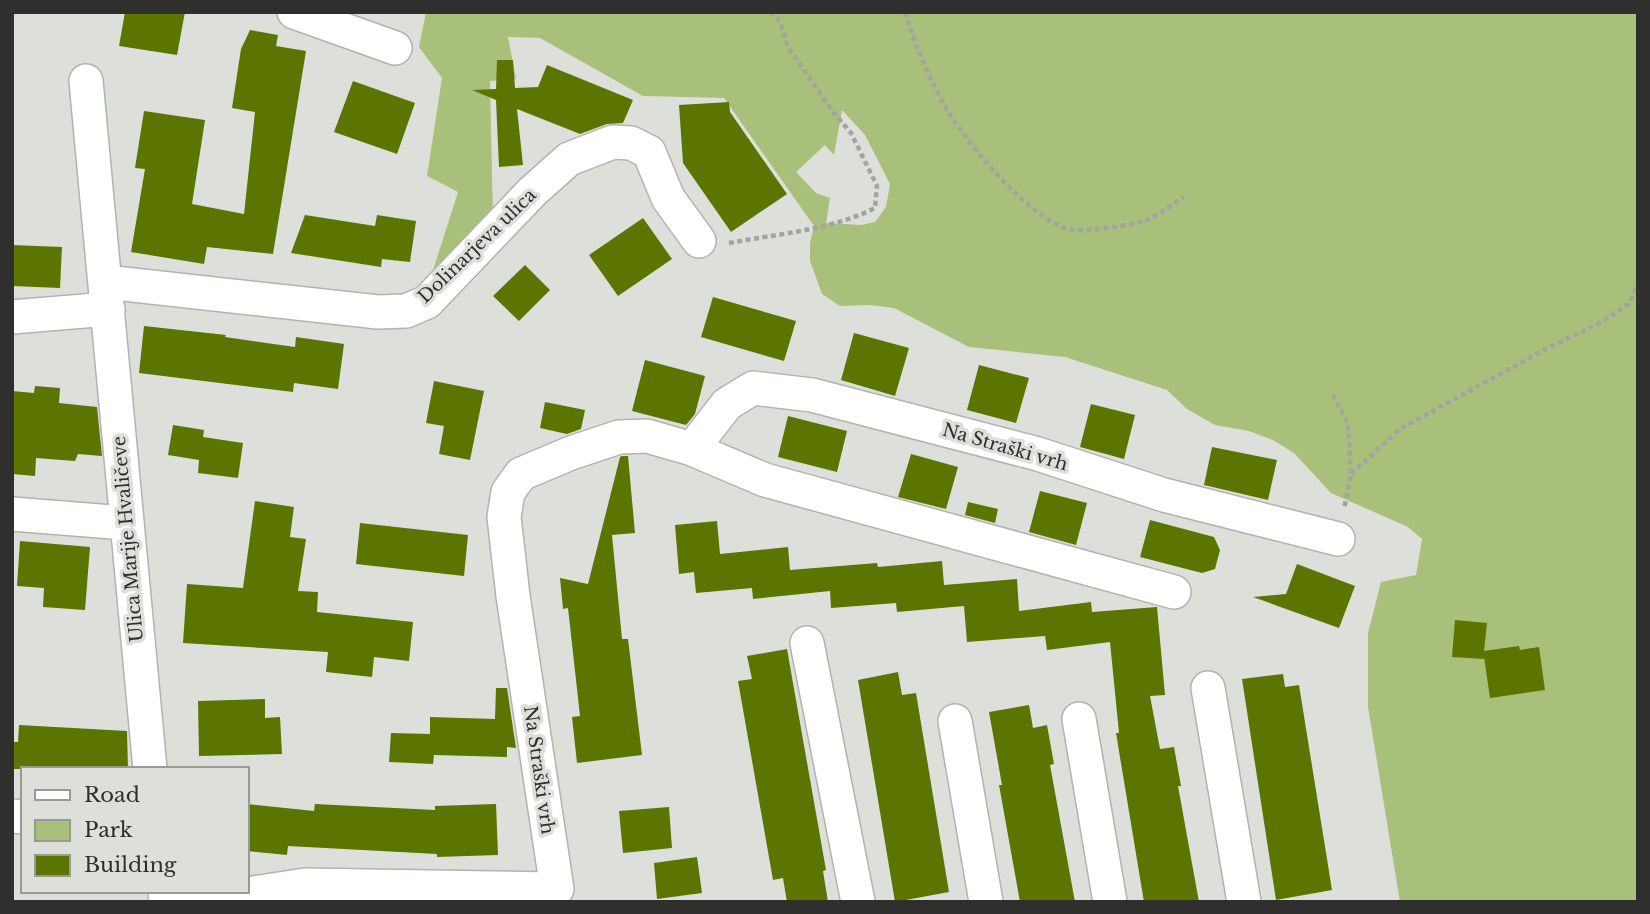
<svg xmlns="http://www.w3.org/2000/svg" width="1650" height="914" font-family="'Libre Baskerville',serif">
<rect width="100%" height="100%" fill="#dde0da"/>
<path fill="#a9c07a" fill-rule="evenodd" d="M 426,12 L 1638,12 L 1638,902 L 1400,902 L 1368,707 L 1368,633 L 1381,582 L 1416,575 L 1422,539 L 1408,527 L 1331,493 L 1294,453 L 1273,440 L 1249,431 L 1215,425 L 1187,409 L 1167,390 L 1065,357 L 969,347 L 894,308 L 869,305 L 840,306 L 822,294 L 810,261 L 810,243 L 814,226 L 724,98 L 643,96 L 540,38 L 508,37 L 516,79 L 490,81 L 493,222 L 429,283 L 458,192 L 427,176 L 442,78 L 419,47 ZM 842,110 L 865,135 L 890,184 L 886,207 L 875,222 L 861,225 L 826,223 L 830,198 L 816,193 L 796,172 L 825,145 L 834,155 Z"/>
<path fill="#5b7500" d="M 125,12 L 185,12 L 177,55 L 119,46 Z
M 250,30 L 278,35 L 276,46 L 306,51 L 273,254 L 207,247 L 204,264 L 131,252 L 145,169 L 135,168 L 144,111 L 205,120 L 192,204 L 244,214 L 255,112 L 232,108 L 241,49 Z
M 497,60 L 513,60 L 515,88 L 538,87 L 547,65 L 633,100 L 623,123 L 607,124 L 580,134 L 517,109 L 523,165 L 499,167 L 496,100 L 472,90 L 496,89 Z
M 353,81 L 415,103 L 397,154 L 334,132 Z
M 729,102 L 730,112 L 787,194 L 731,232 L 683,163 L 679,105 Z
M 305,215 L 375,226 L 377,215 L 416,221 L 410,262 L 382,259 L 381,267 L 291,253 Z
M 643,218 L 672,259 L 618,296 L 589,255 Z
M 12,245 L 62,247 L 60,288 L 12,286 Z
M 525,265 L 550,290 L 519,321 L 493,296 Z
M 713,297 L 796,321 L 784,361 L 701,337 Z
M 144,326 L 226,335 L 225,337 L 295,347 L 296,337 L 344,344 L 338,389 L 294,383 L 293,392 L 139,373 Z
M 854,333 L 909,348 L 895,396 L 841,380 Z
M 645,360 L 705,376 L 695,414 L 686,425 L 632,411 Z
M 979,365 L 1029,378 L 1016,423 L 967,410 Z
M 434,381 L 484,391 L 470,460 L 439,454 L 444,426 L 426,423 Z
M 35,386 L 60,388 L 59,403 L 97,407 L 102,456 L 78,454 L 75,461 L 36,458 L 35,476 L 12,474 L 12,391 L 34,393 Z
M 545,402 L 585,410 L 581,429 L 567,434 L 540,428 Z
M 1091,404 L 1135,415 L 1124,459 L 1080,447 Z
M 788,416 L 847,431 L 837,472 L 778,457 Z
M 173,425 L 204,430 L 203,437 L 243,443 L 238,478 L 198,473 L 199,460 L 168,455 Z
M 1212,447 L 1277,460 L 1268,500 L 1204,485 Z
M 911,454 L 958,467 L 946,509 L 898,497 Z
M 622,456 L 628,456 L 635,533 L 612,535 L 622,639 L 628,639 L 642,755 L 577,763 L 572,717 L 580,716 L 568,608 L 563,609 L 560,578 L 588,584 L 620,457 Z
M 1040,491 L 1087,503 L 1076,545 L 1029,532 Z
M 255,501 L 294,507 L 290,537 L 306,539 L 298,591 L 318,592 L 317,612 L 413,622 L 409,661 L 374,657 L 372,677 L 326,672 L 328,652 L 183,643 L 187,584 L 243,588 Z
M 968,502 L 998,509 L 995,523 L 965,515 Z
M 1150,520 L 1214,537 L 1220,550 L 1215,569 L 1202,573 L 1140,557 Z
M 717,521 L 720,554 L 788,547 L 790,570 L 877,563 L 878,567 L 942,561 L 944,585 L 1017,579 L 1019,611 L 1091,602 L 1092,612 L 1157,607 L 1165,695 L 1150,696 L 1160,749 L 1174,747 L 1181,786 L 1178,786 L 1199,902 L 1144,902 L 1116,733 L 1119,733 L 1110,642 L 1047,650 L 1045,636 L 967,642 L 964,606 L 897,612 L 896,603 L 831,608 L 830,591 L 753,599 L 752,588 L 696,593 L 694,572 L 679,574 L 675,525 Z
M 360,523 L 468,535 L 464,576 L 356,564 Z
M 20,541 L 90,547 L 85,610 L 43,607 L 44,588 L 17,586 Z
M 1297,564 L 1355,586 L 1339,628 L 1253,597 L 1286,594 Z
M 1455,620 L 1487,623 L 1484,651 L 1519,646 L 1520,650 L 1539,647 L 1545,690 L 1490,698 L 1484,657 L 1484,659 L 1452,657 Z
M 787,649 L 826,870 L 823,871 L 828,902 L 787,902 L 783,878 L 773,880 L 738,681 L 752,679 L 747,656 Z
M 898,672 L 902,695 L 916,693 L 949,892 L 895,902 L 858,680 Z
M 1283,674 L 1285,687 L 1299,685 L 1332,890 L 1276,900 L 1242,679 Z
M 496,688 L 507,688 L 516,748 L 507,747 L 507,757 L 434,755 L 433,764 L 389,762 L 391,733 L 430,734 L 430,717 L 495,719 Z
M 265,699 L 265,718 L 280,717 L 282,754 L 199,756 L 198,701 Z
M 1029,705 L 1033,728 L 1047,725 L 1054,764 L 1050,765 L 1075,902 L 1020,902 L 999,785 L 1002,785 L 989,712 Z
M 19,725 L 127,731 L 128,769 L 12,769 L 12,742 L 18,742 Z
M 247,804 L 314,811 L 315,804 L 435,810 L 435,806 L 496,804 L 498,855 L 437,857 L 437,854 L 288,846 L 287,855 L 247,851 Z
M 669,807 L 672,848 L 623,853 L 619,811 Z
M 697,857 L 702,893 L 657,899 L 654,863 Z"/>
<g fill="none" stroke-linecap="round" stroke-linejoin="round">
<g stroke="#b1b4ae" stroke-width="36">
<path id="minor" d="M 294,12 L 395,48
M 86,81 L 150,769
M 106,282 L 378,312 L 406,311 L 427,302 L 532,192 L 569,159 L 613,142 L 631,143 L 649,152 L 668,198 L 699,241
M 12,317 L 108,309
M 692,449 L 727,404 L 753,388 L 812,395 L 1038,454 L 1164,495 L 1338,539
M 12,514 L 125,523
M 807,643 L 858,902
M 1208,688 L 1244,902
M 1079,719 L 1110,902
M 955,721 L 986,902
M 12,816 L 23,817
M 165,891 L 166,902
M 195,902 L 305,885 L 557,889 L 513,596 L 504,517 L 508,492 L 521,474 L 571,453 L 619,437 L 647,436 L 692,449 L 765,480 L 1174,592"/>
</g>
<path stroke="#a2a49f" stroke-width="4.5" stroke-dasharray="5 3.5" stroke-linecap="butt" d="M 905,12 C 914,43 927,73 942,101 C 962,138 1030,222 1073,230 C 1086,232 1135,225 1147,220 C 1160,214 1172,205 1184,197
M 729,243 C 777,234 831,230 875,208 L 877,186 L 851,133 L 833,112 L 788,47 L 780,22 L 772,12
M 1333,395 L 1348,424 L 1351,474 L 1344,509
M 1351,474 L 1400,429 L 1542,351 L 1598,324 L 1629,304 L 1638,283"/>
<use href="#minor" stroke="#fff" stroke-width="33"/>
</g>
<g text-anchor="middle" stroke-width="7" stroke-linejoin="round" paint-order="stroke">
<g font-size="18" fill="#2f302e" stroke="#dde0da">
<text transform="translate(477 246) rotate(-44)" y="6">Dolinarjeva ulica</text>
<text transform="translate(1005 447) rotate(16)" y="6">Na Straški vrh</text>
<text transform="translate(128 539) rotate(-95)" y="6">Ulica Marije Hvaličeve</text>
<text transform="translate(539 770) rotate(82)" y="6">Na Straški vrh</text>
</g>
</g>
<rect width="1650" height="914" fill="none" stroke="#2f302e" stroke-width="28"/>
<rect x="21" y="767" width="228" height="126" fill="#dde0da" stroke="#979a95" stroke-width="2"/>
<rect x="35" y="790" width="35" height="10" fill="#ffffff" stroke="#979a95" stroke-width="2"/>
<text x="84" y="802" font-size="21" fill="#2f302e">Road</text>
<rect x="35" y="820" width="35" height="21" fill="#a9c07a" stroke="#979a95" stroke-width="2"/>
<text x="84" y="837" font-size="21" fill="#2f302e">Park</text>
<rect x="35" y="855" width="35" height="21" fill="#5b7500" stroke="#979a95" stroke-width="2"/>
<text x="84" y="872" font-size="21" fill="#2f302e">Building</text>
</svg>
